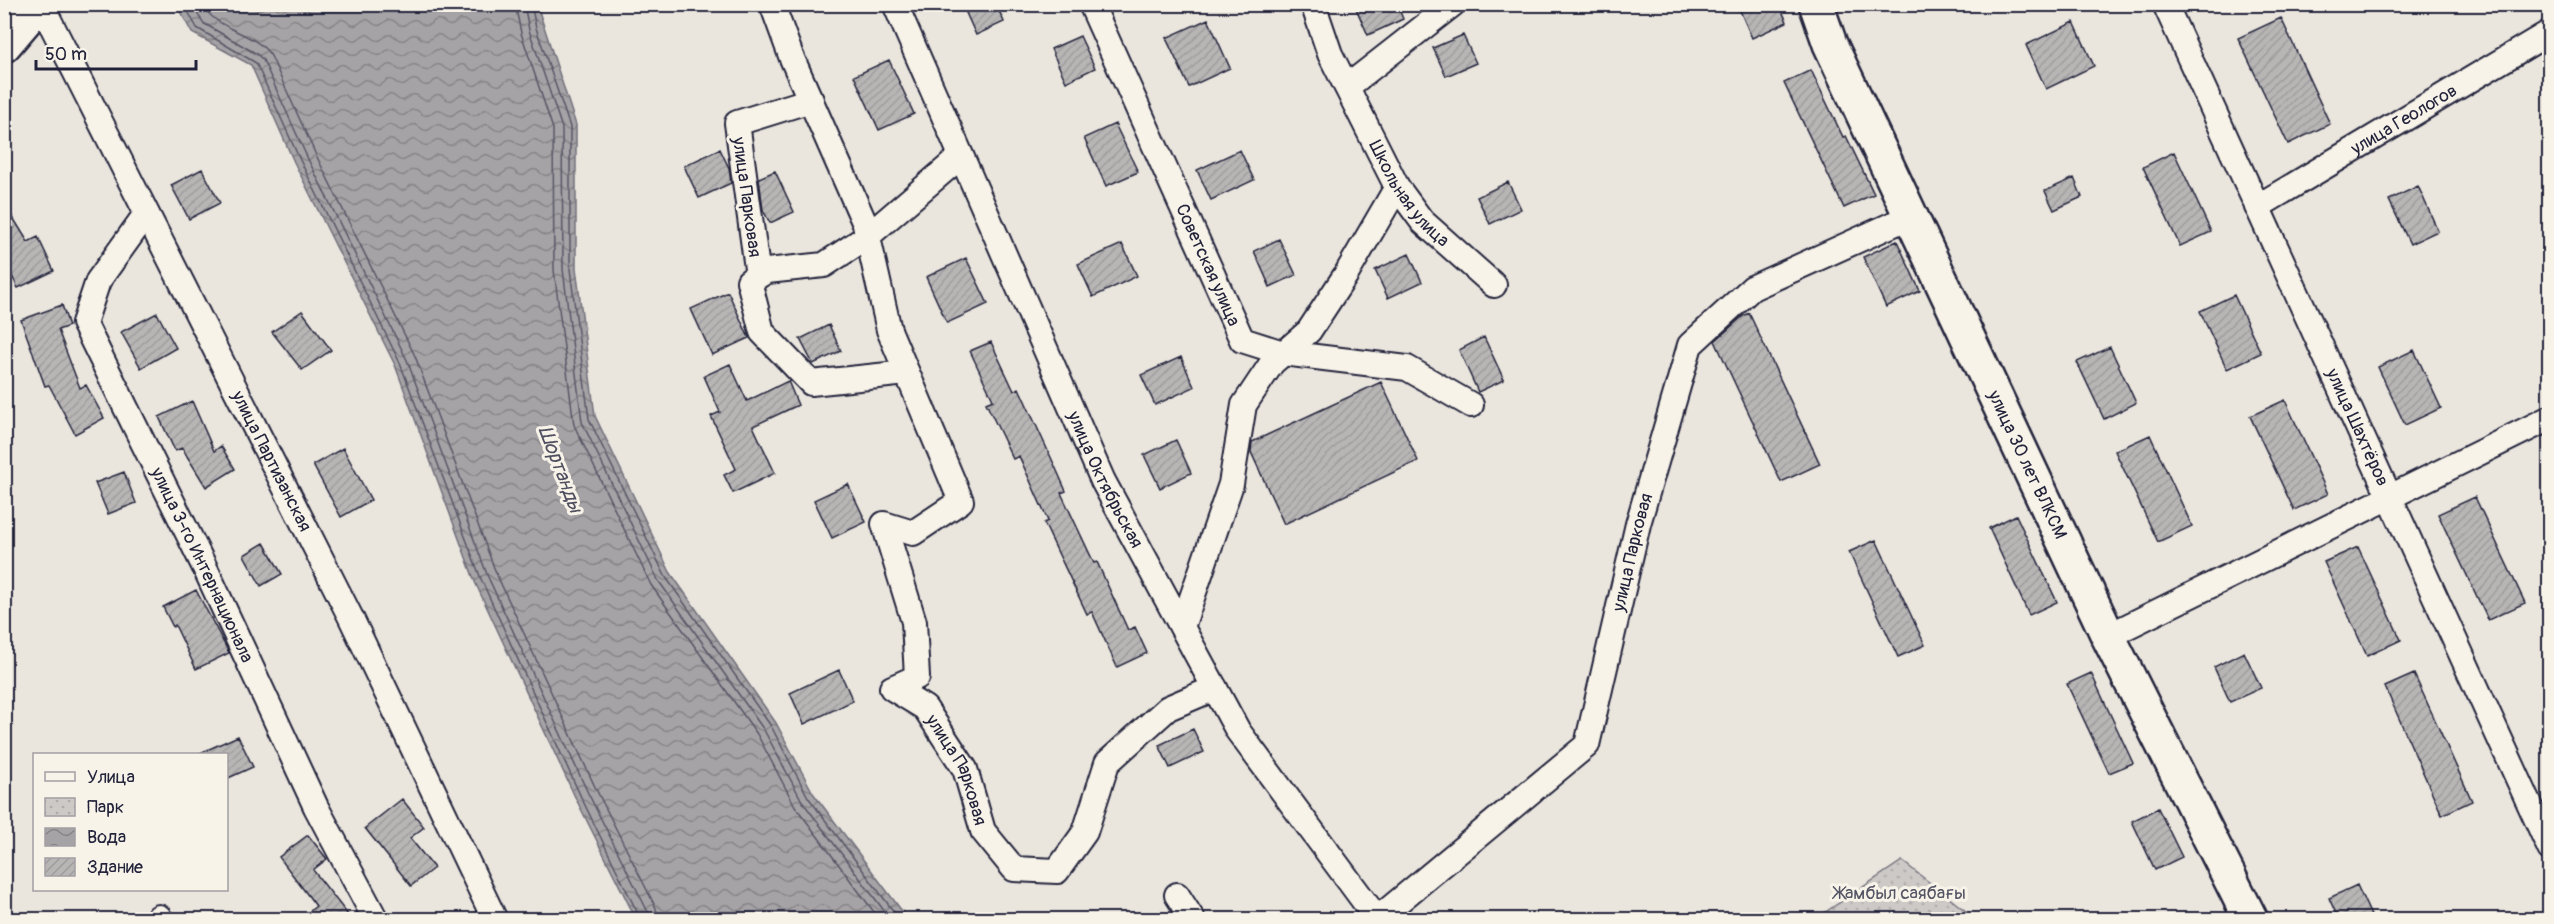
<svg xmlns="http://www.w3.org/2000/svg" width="2554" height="924" font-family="Pangolin,sans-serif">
<defs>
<pattern id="park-dots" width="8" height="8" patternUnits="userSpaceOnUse" patternTransform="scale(1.5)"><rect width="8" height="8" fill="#cdc9c6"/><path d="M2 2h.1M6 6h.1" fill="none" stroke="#b0acab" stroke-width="1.8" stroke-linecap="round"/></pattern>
<pattern id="water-waves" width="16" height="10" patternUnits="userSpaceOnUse" patternTransform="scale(1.5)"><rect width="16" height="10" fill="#a6a3a6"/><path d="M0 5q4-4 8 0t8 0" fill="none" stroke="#878488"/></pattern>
<pattern id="building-hatch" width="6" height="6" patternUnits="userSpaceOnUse" patternTransform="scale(1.5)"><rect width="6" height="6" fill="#b8b6b5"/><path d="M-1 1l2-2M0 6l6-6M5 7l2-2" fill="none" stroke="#9e9c9d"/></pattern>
</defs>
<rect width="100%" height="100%" fill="#eae6de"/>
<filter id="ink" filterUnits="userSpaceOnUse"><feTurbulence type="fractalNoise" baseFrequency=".0167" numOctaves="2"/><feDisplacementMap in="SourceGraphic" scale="12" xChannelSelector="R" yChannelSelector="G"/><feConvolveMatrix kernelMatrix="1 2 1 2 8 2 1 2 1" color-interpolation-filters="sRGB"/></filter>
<g filter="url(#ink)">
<path fill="url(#park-dots)" stroke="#787680" stroke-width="1.5" d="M 1902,861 L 1976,919 L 1815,919 Z"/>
<path fill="url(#water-waves)" stroke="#716f7b" stroke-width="1.5" d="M 177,5 L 537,5 L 576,125 L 576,268 L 595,416 L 670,572 L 776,723 L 813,793 L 908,919 L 636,919 L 576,799 L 475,582 L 395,365 L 294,162 L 251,65 L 192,33 Z"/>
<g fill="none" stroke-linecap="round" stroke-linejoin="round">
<path stroke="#575666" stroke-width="1.5" d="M 184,4 L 197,28 L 256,63 L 300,160 L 400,363 L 481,579 L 581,797 L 641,920
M 192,4 L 203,23 L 257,54 L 263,60 L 307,157 L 407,360 L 488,577 L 588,793 L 648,912 L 649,920
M 202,4 C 217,32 255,31 271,56 L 315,153 L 415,356 L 496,573 L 596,789 L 656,908 L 658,920
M 515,4 L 521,33 L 553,129 L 554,270 L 574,425 L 651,585 L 757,734 L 795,806 L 880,920
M 524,4 L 529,30 L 562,128 L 563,269 L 582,422 L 658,580 L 764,730 L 802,801 L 891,920
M 531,4 L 536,28 L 570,127 L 570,269 L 589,419 L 665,576 L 771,726 L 808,797 L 900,920"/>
</g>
<path fill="url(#building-hatch)" stroke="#22223b" stroke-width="1.5" d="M 962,4 L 996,4 L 1004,22 L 976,35 Z
M 1354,4 L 1397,4 L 1403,19 L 1368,35 Z
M 1737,4 L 1779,4 L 1787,22 L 1752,38 Z
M 2281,18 L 2330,124 L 2288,144 L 2238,38 Z
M 1208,19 L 1230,68 L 1189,87 L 1166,38 Z
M 2074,22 L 2094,66 L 2046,89 L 2026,45 Z
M 1463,35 L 1476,63 L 1446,76 L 1433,48 Z
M 1080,36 L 1095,68 L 1066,82 L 1051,49 Z
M 889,60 L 914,114 L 879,130 L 854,76 Z
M 1811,70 L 1843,137 L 1846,136 L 1874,194 L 1844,208 L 1784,83 Z
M 1115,124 L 1138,172 L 1106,186 L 1084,138 Z
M 720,149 L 729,168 L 731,183 L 699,198 L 684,166 Z
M 1240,150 L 1254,180 L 1211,200 L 1197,170 Z
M 2174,152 L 2211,232 L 2180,246 L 2143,167 Z
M 202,169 L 220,203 L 189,219 L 171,185 Z
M 775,171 L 794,212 L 770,223 L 763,210 L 759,178 Z
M 2074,178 L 2082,197 L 2054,210 L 2045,191 Z
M 1508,182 L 1521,209 L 1490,224 L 1477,197 Z
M 2418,186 L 2438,231 L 2410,244 L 2389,200 Z
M 4,203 L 28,242 L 38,237 L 54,271 L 18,288 L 4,260 Z
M 1279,239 L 1296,275 L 1270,287 L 1254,251 Z
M 1897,241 L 1920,291 L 1886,307 L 1863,257 Z
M 1122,244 L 1137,276 L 1093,297 L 1078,264 Z
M 1409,254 L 1422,282 L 1388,298 L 1375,270 Z
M 966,258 L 988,304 L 947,323 L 926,277 Z
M 728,292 L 749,338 L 712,355 L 691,309 Z
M 2234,295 L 2261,353 L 2227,369 L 2200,311 Z
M 62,305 L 69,326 L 58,330 L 80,388 L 86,385 L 104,418 L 75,434 L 49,385 L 45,386 L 21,320 Z
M 302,311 L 331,350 L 302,370 L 272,332 Z
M 157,313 L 176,348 L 141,368 L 121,332 Z
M 1749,313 L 1820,464 L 1781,482 L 1715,341 L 1743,316 Z
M 829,325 L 841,351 L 813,364 L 800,339 Z
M 1484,337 L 1504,380 L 1478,392 L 1459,350 Z
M 991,342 L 1014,391 L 1019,388 L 1054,464 L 1066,491 L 1061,493 L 1094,563 L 1097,562 L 1128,630 L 1135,627 L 1147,653 L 1117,667 L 1092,612 L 1087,614 L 1044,523 L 1048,521 L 1019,456 L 1013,459 L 986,403 L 993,400 L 970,351 Z
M 2110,347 L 2136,403 L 2104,419 L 2077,362 Z
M 2414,350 L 2441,408 L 2405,425 L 2378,367 Z
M 1181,357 L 1194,387 L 1155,405 L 1141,375 Z
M 730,364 L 747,401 L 788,381 L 798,405 L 753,426 L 775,473 L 733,493 L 724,475 L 736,469 L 711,416 L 720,412 L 704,376 Z
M 1381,382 L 1418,461 L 1284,524 L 1251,452 L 1252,442 Z
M 2285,400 L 2328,494 L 2294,510 L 2250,416 Z
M 192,401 L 214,451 L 221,446 L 235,469 L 206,487 L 182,448 L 175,451 L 159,417 Z
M 2150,435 L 2192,526 L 2158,542 L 2115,451 Z
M 1176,440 L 1191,473 L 1160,488 L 1144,455 Z
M 343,448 L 371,500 L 341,517 L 313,465 Z
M 124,472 L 136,503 L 108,514 L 95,483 Z
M 848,484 L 866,522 L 832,538 L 814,500 Z
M 2475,497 L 2525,603 L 2488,620 L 2438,514 Z
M 2016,515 L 2057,602 L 2029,615 L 1989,528 Z
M 1876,540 L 1925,645 L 1898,657 L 1849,552 Z
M 264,543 L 282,574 L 261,586 L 244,555 Z
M 2358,547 L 2401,640 L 2367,656 L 2324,562 Z
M 196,590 L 229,653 L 196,669 L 175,625 L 173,627 L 163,607 Z
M 2244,652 L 2261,688 L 2230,702 L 2214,667 Z
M 839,670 L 853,701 L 804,724 L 790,693 Z
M 2091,673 L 2133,763 L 2109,773 L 2067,684 Z
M 2414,674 L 2472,801 L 2442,815 L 2385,687 Z
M 1193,729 L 1204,752 L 1170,768 L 1159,745 Z
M 238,736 L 253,767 L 226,779 L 226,754 L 198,754 Z
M 402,799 L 424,827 L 410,838 L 434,868 L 411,886 L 365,828 Z
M 2158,808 L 2182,857 L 2155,870 L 2132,821 Z
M 308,835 L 327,859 L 313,870 L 352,920 L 299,920 L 316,906 L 279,857 Z
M 2357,885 L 2373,920 L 2339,920 L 2329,898 Z"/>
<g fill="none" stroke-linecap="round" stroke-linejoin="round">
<g stroke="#22223b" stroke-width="28">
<g id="street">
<path id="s1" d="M 41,4 L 351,618 L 495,920"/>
<path id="s2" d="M 772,4 L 791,56 L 865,224 L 889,330 L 961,501 L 913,533 L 884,524 L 914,622 L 917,677 L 892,688 L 925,708 L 965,769 L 983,831 L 1014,869 L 1057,871 L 1085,832 L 1107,763 L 1168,708 L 1215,688"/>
<path id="s3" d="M 895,4 L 1103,481 L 1238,731 L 1378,920"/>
<path id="s4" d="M 1091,4 L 1242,340 L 1283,353 L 1407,368 L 1471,405"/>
<path id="s5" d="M 1313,4 L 1330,54 L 1397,187 L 1422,221 L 1494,285"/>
<path id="s6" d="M 2165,4 L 2550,849"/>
<path d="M 1347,87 L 1453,4"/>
<path id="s7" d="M 2257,207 L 2550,32"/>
<path id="s8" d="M 146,214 L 98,281 L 84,323 L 206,570 L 316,807 L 376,920"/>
<path d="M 758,276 L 737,123 L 811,100"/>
<path d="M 907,373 L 811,383 L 762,332 L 749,281 L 767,271 L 824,265 L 868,236 L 961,156"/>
<path d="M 1182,627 L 1231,484 L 1244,405 L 1272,363 L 1309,331 L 1347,273 L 1397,187"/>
<path d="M 2108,636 L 2550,418"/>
<path d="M 1177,895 L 1193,920"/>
<path d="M 159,917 L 160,920"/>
<path id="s9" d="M 1376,920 L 1587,745 L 1638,524 L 1690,345 L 1752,288 L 1911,216"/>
</g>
</g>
<g stroke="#22223b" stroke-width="38">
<g id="secondary">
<path id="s10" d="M 1816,4 L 1830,44 L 2108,636 L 2251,920"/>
<path d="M 4,45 L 39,4"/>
</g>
</g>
<use href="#street" stroke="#f7f3e8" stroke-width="24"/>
<use href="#secondary" stroke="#f7f3e8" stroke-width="33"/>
</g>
</g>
<g text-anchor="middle" stroke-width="6" stroke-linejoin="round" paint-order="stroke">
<g font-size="18" fill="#22223b" stroke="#f7f3e8">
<text dy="6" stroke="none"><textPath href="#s7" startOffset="171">улица Геологов</textPath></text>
<text dy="6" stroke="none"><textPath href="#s5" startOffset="214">Школьная улица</textPath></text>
<text transform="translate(747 197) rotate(82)" y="6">улица Парковая</text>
<text dy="6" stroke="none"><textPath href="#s4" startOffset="286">Советская улица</textPath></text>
<text dy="6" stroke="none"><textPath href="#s6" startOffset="465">улица Шахтёров</textPath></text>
<text dy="6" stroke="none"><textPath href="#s1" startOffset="512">улица Партизанская</textPath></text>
<text dy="6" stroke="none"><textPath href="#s10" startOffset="507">улица 30 лет ВЛКСМ</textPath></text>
<text dy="6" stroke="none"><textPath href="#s3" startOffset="520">улица Октябрьская</textPath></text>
<text dy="6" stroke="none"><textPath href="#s9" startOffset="472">улица Парковая</textPath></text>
<text dy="6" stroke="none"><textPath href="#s8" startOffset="396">улица 3-го Интернационала</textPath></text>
<text dy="6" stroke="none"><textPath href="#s2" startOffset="915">улица Парковая</textPath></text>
</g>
<g font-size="18" fill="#555465" stroke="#f7f3e8">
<text x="1900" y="899">Жамбыл саябағы</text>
</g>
<g font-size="20" font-style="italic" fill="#504f60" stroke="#f7f3e8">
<text transform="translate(561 469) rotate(69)" y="7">Шортанды</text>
</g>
</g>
<rect width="2554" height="924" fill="none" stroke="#f7f3e8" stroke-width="24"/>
<rect x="12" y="12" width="2530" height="900" fill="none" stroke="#22223b" stroke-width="2" filter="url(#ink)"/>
<rect x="33" y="753" width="195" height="138" fill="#f7f3e8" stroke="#a29fa3" stroke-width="1.5"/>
<rect x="45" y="772" width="30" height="9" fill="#f7f3e8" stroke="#a29fa3" stroke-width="1.5"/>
<text x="87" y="783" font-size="18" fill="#22223b">Улица</text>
<rect x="45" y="798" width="30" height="18" fill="url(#park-dots)" stroke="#a29fa3" stroke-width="1.5"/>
<text x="87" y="813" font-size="18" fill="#22223b">Парк</text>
<rect x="45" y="828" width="30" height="18" fill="url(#water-waves)" stroke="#a29fa3" stroke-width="1.5"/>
<text x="87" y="843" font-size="18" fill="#22223b">Вода</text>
<rect x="45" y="858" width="30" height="18" fill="url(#building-hatch)" stroke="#a29fa3" stroke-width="1.5"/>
<text x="87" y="873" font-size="18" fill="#22223b">Здание</text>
<path d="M36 60v9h160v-9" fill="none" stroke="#22223b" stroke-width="3"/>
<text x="45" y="60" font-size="18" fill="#22223b" stroke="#f7f3e8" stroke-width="4.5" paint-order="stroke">50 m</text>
</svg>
